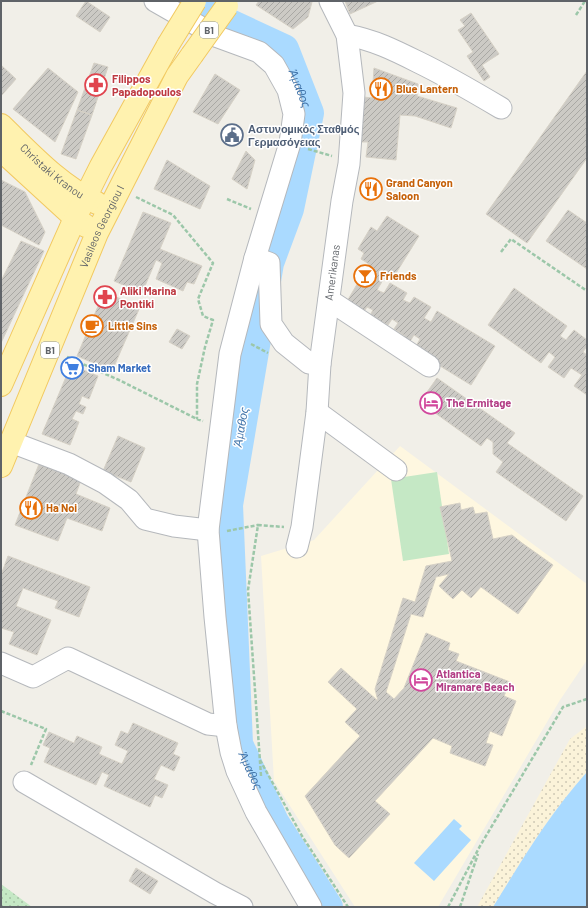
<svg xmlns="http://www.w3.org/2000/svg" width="588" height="908" font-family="Barlow,sans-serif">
<defs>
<pattern id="sand-dots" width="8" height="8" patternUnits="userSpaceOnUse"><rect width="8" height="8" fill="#fbf3d9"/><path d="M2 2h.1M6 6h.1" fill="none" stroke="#cec8b4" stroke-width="1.8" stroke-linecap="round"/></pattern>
<pattern id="park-dots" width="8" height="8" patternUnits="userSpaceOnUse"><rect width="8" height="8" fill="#c5e8c5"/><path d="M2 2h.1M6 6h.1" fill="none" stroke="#a3c0a4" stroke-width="1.8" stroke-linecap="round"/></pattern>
<pattern id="building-hatch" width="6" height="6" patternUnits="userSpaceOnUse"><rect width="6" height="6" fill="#cccac5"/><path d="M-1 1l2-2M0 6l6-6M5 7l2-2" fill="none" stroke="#a9a8a4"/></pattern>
</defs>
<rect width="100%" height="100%" fill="#f1efe8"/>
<path fill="#fef7e0" d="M 400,446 L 587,584 L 587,660 L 560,700 L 438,907 L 355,907 L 274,781 L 261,556 L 314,540 Z"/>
<path fill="url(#sand-dots)" d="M 587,726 L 587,772 C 550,813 522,860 493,907 L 477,907 L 570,739 Z"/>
<path fill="url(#park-dots)" d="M 1,884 L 32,907 L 1,907 Z"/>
<path fill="#c5e8c5" d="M 437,472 L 449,554 L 403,561 L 391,479 Z"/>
<path fill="#aadaff" d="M 587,772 L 587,907 L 493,907 C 522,860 550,813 587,772 Z
M 454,819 L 462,826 L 459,829 L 471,840 L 434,881 L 414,863 Z"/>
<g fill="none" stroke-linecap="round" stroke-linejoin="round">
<path stroke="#aadaff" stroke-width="30" id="s1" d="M 180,1 L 284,49 L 309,113 L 289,209 L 269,263 L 228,505 L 238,744 L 274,822 L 328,907"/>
</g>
<path fill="url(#building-hatch)" stroke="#d6d1c6" d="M 86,1 L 110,17 L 100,32 L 76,16 Z
M 259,1 L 311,1 L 312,2 L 308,17 L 293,29 L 256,5 Z
M 345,1 L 378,1 L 350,14 Z
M 471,13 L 499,54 L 482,65 L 490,77 L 484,81 L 467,56 L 473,52 L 458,30 L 465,26 L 460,20 Z
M 94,63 L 108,67 L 92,115 L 77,110 Z
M 1,65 L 16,79 L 1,96 Z
M 48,68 L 78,92 L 55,142 L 13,109 Z
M 374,68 L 418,84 L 417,96 L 457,108 L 451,128 L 415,116 L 400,115 L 396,160 L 366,157 L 368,142 L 360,142 L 364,97 L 372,98 Z
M 587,71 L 587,158 L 527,243 L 486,214 Z
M 215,74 L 240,90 L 218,124 L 193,112 Z
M 77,110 L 92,115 L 76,159 L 61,154 Z
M 246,151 L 255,160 L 247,189 L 232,179 Z
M 167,160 L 210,186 L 200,209 L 154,189 Z
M 1,180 L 25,192 L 45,232 L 39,245 L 1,225 Z
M 568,210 L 587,223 L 587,269 L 546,241 Z
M 143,212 L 171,223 L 160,249 L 202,266 L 194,284 L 187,282 L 183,291 L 156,279 L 162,263 L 156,260 L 142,293 L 114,281 Z
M 387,216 L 419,236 L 393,278 L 386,275 L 377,290 L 384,293 L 390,283 L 407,293 L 403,300 L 410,303 L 414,297 L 431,307 L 424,318 L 431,322 L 437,311 L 495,346 L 471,385 L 414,350 L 420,339 L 414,335 L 407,346 L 401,342 L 405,336 L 394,329 L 398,323 L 392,319 L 388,325 L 377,319 L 373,325 L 367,321 L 373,310 L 367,307 L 363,313 L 346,303 L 369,264 L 361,259 L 364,253 L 358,249 L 371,227 L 377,231 Z
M 21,241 L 44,251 L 1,343 L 1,281 Z
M 514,288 L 567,326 L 560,336 L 566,340 L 574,330 L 587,340 L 587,346 L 583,352 L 587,355 L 587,395 L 574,386 L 582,375 L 571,368 L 564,378 L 548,367 L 555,357 L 549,352 L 541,363 L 488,325 Z
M 104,292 L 140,307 L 112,371 L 77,356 Z
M 177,329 L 190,336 L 182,349 L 169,342 Z
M 71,365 L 98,376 L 89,399 L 82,396 L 79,404 L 86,407 L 83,414 L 76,411 L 72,419 L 79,422 L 70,445 L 42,434 Z
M 437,378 L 515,433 L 507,443 L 583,496 L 566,521 L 496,472 L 503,462 L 493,454 L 493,442 L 487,438 L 481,446 L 420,402 Z
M 118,436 L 145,448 L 131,482 L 103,471 Z
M 39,464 L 81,480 L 76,494 L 110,508 L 102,531 L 67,518 L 58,541 L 15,525 Z
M 460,503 L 461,510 L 473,507 L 475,514 L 487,512 L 493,539 L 512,535 L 522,543 L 553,565 L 518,614 L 481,587 L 471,598 L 462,590 L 453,599 L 439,586 L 449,574 L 436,577 L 423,617 L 411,614 L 386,692 L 394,699 L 404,688 L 426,633 L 450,643 L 448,650 L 459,654 L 456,661 L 510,682 L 504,696 L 516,701 L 502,736 L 490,731 L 486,743 L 493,745 L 485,766 L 450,753 L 452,746 L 433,738 L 375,801 L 390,814 L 349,858 L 335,845 L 305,796 L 360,736 L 345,722 L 357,709 L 328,682 L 341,668 L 378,701 L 375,689 L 403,598 L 415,602 L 426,566 L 452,561 L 440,507 Z
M 8,556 L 90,587 L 79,617 L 55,608 L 58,601 L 23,588 L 16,606 L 51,620 L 37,655 L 9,644 L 14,632 L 1,628 L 1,575 Z
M 133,723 L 178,743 L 173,754 L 180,757 L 174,771 L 161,765 L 154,779 L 168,785 L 162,798 L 155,795 L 150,807 L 104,786 L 109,775 L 102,772 L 96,785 L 44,762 L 50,748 L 43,745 L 49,732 L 74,743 L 77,736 L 102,747 L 99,754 L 122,764 L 128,751 L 115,745 L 121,731 L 128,734 Z
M 136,868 L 158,881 L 150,894 L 129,881 Z"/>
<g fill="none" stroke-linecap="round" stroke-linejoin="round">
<g stroke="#b5b8bc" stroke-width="23">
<g id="minor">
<path d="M 155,1 L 218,37 L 259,52 L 274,65 L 288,90 L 294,114 L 290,143 L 255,258 L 230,354 L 208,530 L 215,617 L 226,726 L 231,752 L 237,771 L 256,812 L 311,907"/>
<path d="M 347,35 C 374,40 394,50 418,62 C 447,76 474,92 501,108"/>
<path d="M 255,258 L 269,263 L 271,324 L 284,343 L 309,363 L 320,364"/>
<path d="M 329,300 L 429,366"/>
<path d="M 317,412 L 396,470"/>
<path d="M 11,442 L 69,464 L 105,483 L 129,500 L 145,519 L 174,526 L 208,530"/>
<path id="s2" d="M 297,547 L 302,527 L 317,412 L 320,364 L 342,201 L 349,164 L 354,93 L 347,35 L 330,1"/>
<path d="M 1,663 L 33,677 L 68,658 L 208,724 L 226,726"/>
<path d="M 24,782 L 215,893 L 242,907"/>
</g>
</g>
<g stroke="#f2c960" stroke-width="24">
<g id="major">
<path id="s3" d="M 1,125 C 30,153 60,186 97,203"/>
<path d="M 1,150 L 75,218 L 86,226"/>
<path d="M 1,385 L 75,218 L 101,166 L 168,45"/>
<path id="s4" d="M 1,466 L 97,233 L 177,76 L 192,55"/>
</g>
</g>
<path stroke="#9cc7a9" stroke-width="2.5" stroke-dasharray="4 2" stroke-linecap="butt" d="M 576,15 L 585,1
M 308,149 L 332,156
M 136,197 L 173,215 L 213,263 L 198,299 L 203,316 L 213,320 L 205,347 L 197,384 L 197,419
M 227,199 L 251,209
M 501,252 L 511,239 L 587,291
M 251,344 L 268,353
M 67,357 L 119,380 L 197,419 L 203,421
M 227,531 L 258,525
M 1,711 L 46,729 L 31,765
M 260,760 L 302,836 L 348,907
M 261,776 L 248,590 L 258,525 L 284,527
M 448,907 L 480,846 L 563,707 L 587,699
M 460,907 L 478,854"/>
<use href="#minor" stroke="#fff" stroke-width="21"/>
<use href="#major" stroke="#fff2af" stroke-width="22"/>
<g stroke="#f2c960" stroke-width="24" stroke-linecap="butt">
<path id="major-bridge" d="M 168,45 L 195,1
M 192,55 L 227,6"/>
</g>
<use href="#major-bridge" stroke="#fff2af" stroke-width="22"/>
</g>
<defs>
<g id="pharmacy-ring" transform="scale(1.15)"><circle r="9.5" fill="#fff" stroke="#e0444e" stroke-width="1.5"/><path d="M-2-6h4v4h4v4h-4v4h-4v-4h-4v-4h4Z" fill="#e0444e"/></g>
<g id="restaurant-ring" transform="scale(1.15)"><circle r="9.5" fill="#fff" stroke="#e8710a" stroke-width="1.5"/><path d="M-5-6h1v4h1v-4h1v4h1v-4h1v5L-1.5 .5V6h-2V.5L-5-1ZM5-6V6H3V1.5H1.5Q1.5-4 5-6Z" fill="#e8710a"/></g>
<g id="civic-ring" transform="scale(1.15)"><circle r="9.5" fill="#fff" stroke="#5c6f8a" stroke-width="1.5"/><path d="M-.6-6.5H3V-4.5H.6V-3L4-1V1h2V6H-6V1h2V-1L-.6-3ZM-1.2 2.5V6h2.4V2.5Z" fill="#5c6f8a"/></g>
<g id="bar-ring" transform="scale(1.15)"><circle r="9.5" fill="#fff" stroke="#e8710a" stroke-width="1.5"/><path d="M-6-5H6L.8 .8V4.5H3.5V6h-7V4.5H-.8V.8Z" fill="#e8710a"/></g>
<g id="cafe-ring" transform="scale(1.15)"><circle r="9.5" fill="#fff" stroke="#e8710a" stroke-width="1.5"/><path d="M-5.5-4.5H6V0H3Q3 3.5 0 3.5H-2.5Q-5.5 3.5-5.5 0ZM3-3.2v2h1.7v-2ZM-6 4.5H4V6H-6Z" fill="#e8710a"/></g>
<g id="supermarket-ring" transform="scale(1.15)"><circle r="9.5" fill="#fff" stroke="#3f7fe0" stroke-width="1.5"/><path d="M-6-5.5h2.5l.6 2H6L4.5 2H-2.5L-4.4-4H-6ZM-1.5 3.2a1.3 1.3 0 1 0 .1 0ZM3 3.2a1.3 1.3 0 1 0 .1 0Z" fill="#3f7fe0"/></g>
<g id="hotel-ring" transform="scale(1.15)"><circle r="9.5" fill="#fff" stroke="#d1479c" stroke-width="1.5"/><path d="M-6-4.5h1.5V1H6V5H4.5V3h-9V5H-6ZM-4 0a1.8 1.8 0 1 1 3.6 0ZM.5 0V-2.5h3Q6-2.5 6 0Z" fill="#d1479c"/></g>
</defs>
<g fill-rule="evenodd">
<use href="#pharmacy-ring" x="96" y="85"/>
<use href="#restaurant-ring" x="381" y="89"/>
<use href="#civic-ring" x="232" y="135"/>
<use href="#restaurant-ring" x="371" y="189"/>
<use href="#bar-ring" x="365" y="276"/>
<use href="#pharmacy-ring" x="105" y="297"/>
<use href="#cafe-ring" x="92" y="326"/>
<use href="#supermarket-ring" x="72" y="368"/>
<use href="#hotel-ring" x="431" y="403"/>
<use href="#restaurant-ring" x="31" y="508"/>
<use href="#hotel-ring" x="421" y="680"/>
</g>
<g text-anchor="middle" stroke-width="3" stroke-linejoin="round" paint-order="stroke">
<g fill="#fff" stroke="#8f9295" stroke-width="1">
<rect x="200" y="22" width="18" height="16" rx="3"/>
<rect x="41" y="342" width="18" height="16" rx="3"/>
</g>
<g font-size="10" font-weight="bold" fill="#5f6368">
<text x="209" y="34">B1</text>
<text x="50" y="354">B1</text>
</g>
<g font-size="11" font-weight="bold" fill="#be3a42" stroke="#fff" text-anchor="start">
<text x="112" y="83">Filippos<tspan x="112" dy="13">Papadopoulos</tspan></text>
<text x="120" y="295">Aliki Marina<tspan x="120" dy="13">Pontiki</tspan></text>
</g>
<g font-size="11" font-weight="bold" fill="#c56008" stroke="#fff" text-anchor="start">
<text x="396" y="93">Blue Lantern</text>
<text x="386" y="187">Grand Canyon<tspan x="386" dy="13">Saloon</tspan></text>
<text x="380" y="280">Friends</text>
<text x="108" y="330">Little Sins</text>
<text x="46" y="512">Ha Noi</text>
</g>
<g font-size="11" font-weight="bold" fill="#4e5e75" stroke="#fff" text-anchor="start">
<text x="248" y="133">Αστυνομικός Σταθμός<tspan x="248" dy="13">Γερμασόγειας</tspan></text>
</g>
<g font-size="11" fill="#5f6368" stroke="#fff">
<text dy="4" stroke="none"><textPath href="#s3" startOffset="69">Christaki Kranou</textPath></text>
<text dy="4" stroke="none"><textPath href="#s4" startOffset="260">Vasileos Georgiou I</textPath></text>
<text dy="4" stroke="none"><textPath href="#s2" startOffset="277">Amerikanas</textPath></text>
</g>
<g font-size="11" font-weight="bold" fill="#366cbe" stroke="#fff" text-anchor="start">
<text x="88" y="372">Sham Market</text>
</g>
<g font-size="11" font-weight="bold" fill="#b23c85" stroke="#fff" text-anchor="start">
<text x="446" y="407">The Ermitage</text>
<text x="436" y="678">Atlantica<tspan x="436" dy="13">Miramare Beach</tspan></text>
</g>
<g font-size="12" font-style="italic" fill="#4174aa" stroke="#fff">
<text dy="4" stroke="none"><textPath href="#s1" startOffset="157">Άμαθος</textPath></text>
<text transform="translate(241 427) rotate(-80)" y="4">Άμαθος</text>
<text dy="4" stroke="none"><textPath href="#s1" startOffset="853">Άμαθος</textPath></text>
</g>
</g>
<rect width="588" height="908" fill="none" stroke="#5f6368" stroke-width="4"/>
</svg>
